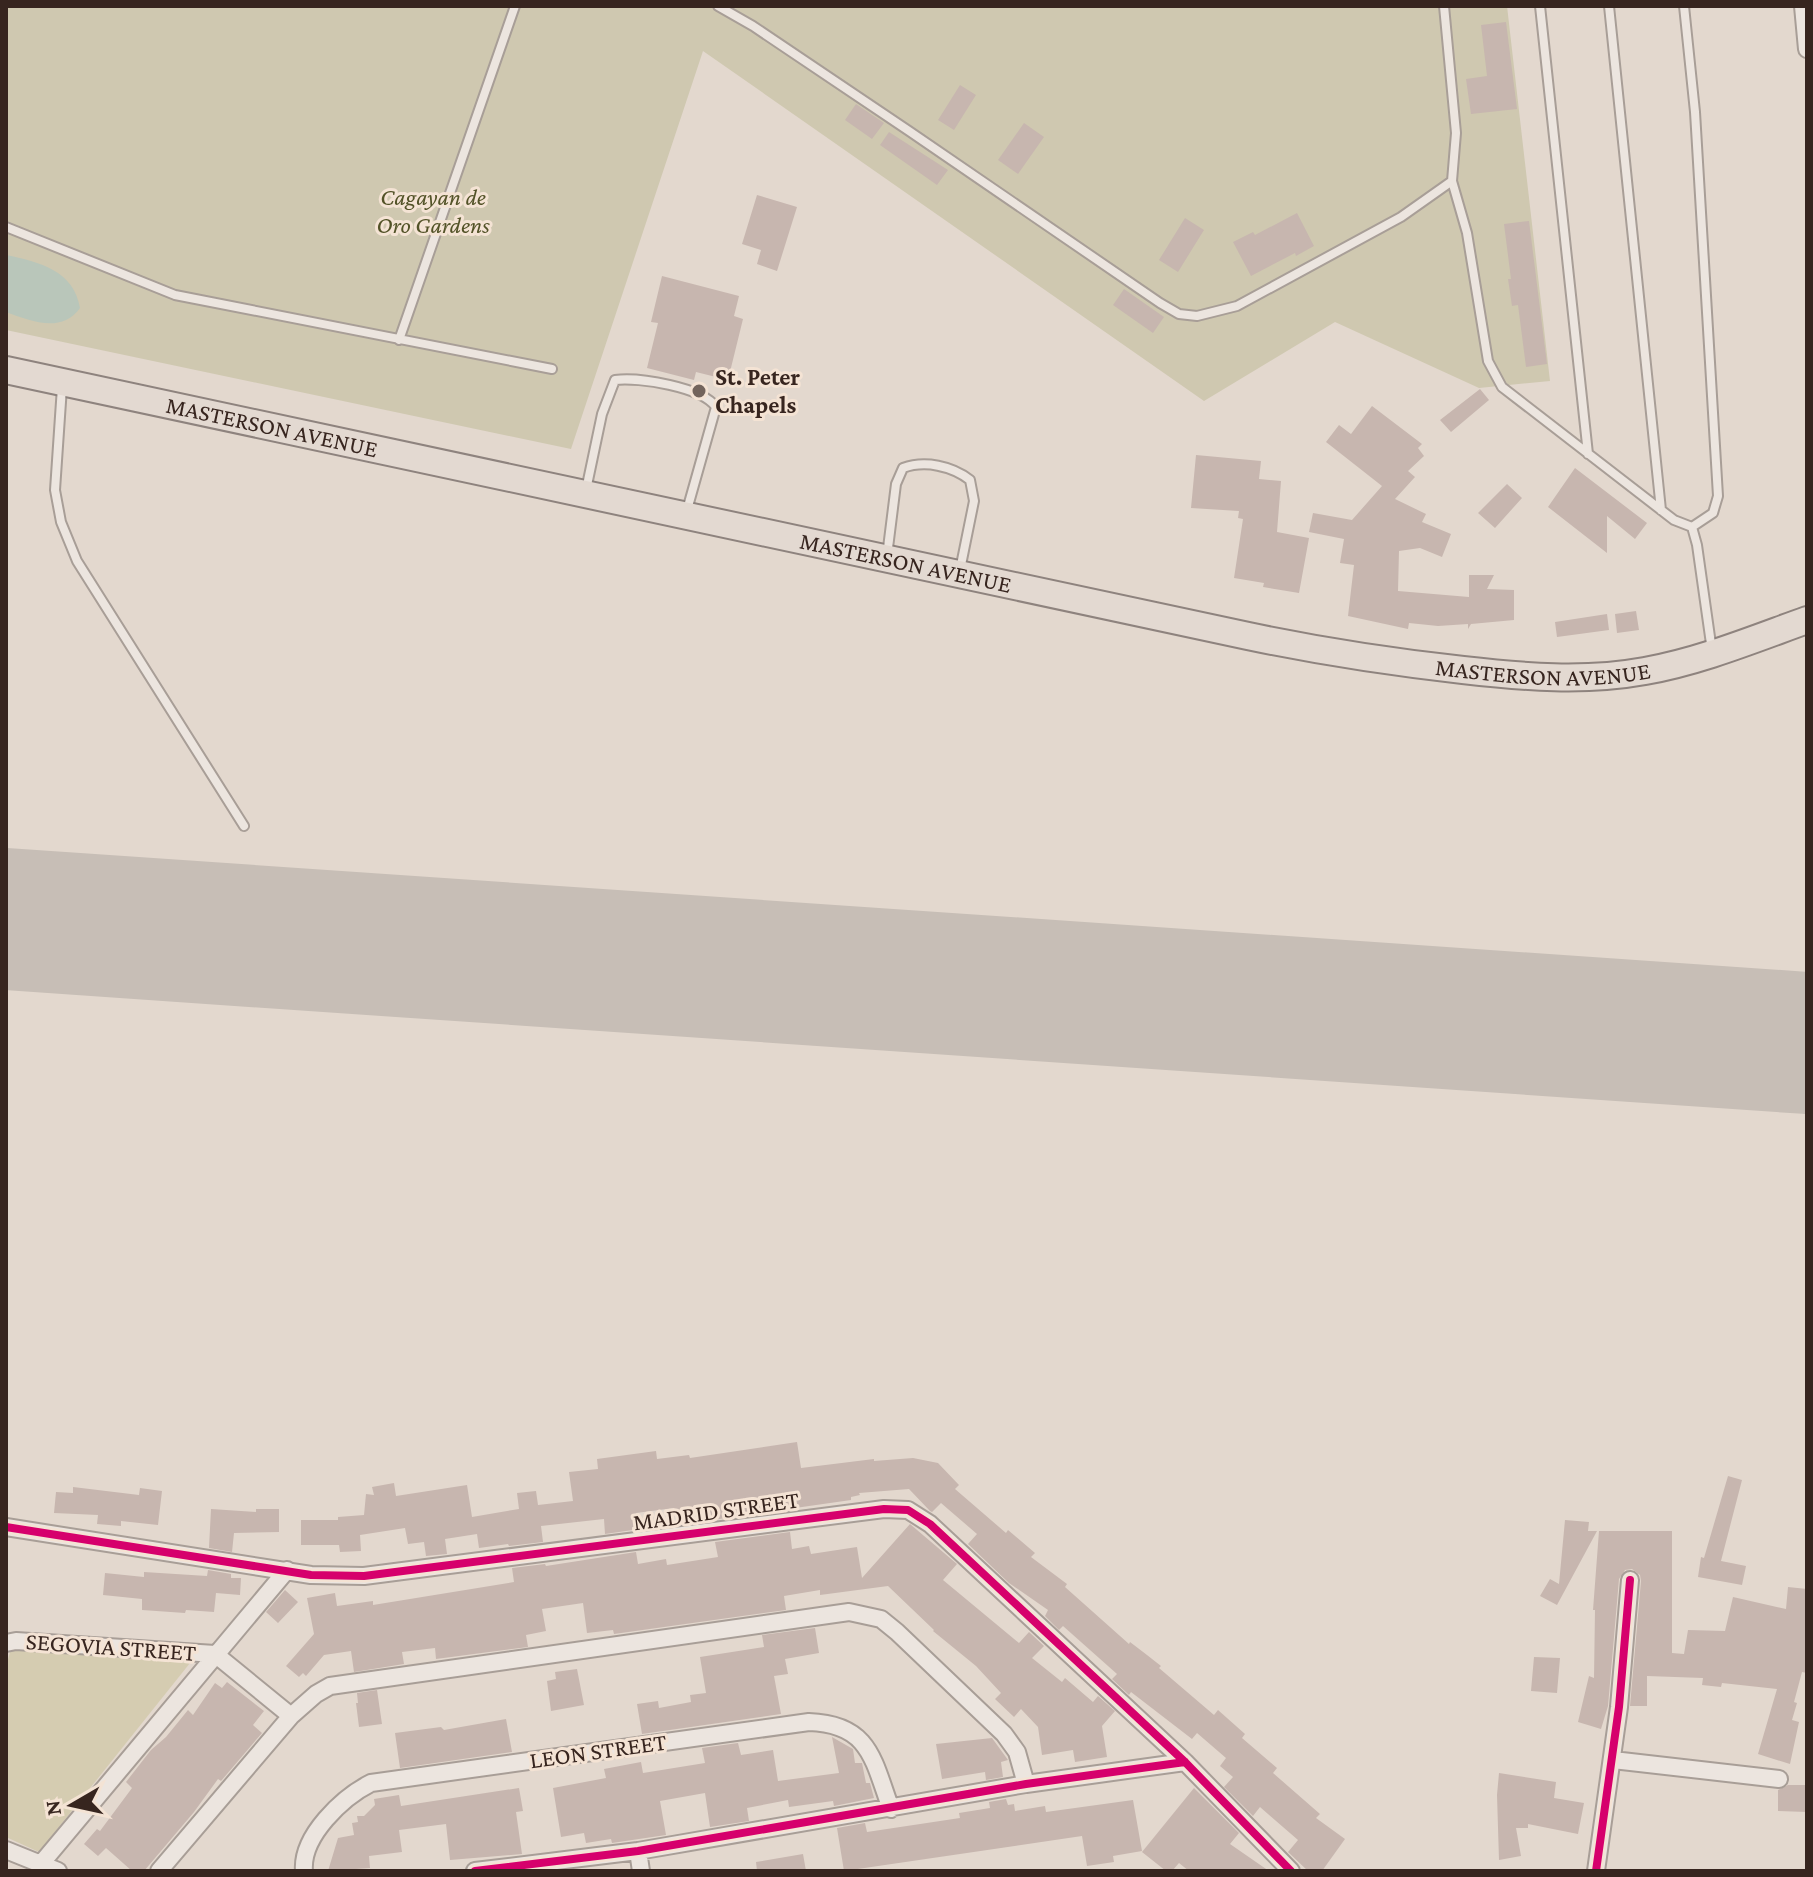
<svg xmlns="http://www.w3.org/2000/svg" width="1813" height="1877" font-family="'Crimson Pro',serif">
<rect width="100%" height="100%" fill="#e3d8ce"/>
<path fill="#d5ccb1" d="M 11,1649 L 190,1663 L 39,1852 L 6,1837 L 6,1666 Z"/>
<path fill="#cfc8b0" d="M 6,6 L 1507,6 L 1550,381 L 1479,388 L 1335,322 L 1204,401 L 703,51 L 571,449 L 6,330 Z"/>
<path fill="#b9c6ba" d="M 6,255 C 40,262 74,271 80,308 C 61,334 31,321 6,312 Z"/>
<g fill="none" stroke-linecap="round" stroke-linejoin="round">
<path stroke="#c7beb6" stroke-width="142" d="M 6,919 L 1807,1043"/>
</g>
<path fill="#c7b6af" d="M 1506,22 L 1517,109 L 1471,114 L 1466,79 L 1487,76 L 1481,25 Z
M 960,85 L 976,95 L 954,130 L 938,120 Z
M 856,104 L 884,123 L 872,139 L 845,120 Z
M 1024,123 L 1044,137 L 1018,174 L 998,160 Z
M 889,132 L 948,170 L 937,185 L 880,145 Z
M 757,195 L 797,207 L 777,271 L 757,264 L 761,250 L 742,244 Z
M 1297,213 L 1314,246 L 1296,256 L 1295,253 L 1251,276 L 1233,242 L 1253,232 L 1255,235 Z
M 1185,218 L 1204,230 L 1178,272 L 1159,260 Z
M 1529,221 L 1547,364 L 1526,367 L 1518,305 L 1512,306 L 1508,279 L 1511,279 L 1504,224 Z
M 662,276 L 739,296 L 734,316 L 743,319 L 728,380 L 696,372 L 694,380 L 647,368 L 658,323 L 651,322 Z
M 1124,289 L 1164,317 L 1153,333 L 1113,305 Z
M 1480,389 L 1489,400 L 1451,432 L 1440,420 Z
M 1372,406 L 1422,444 L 1418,448 L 1424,456 L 1408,471 L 1415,477 L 1395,499 L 1426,514 L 1422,522 L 1451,534 L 1442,557 L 1420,548 L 1399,551 L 1398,591 L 1469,597 L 1469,575 L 1494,575 L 1487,589 L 1514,590 L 1514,620 L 1471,624 L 1468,629 L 1468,624 L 1438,626 L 1409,623 L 1408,629 L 1348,616 L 1354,565 L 1340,563 L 1344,539 L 1309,532 L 1313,513 L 1352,520 L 1382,486 L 1326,442 L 1339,425 L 1351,434 Z
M 1196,455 L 1261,461 L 1259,479 L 1281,481 L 1277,532 L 1309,538 L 1299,593 L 1263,587 L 1264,583 L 1234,578 L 1243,519 L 1238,518 L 1239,511 L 1191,508 Z
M 1575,468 L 1647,523 L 1635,539 L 1607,516 L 1607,553 L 1548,507 Z
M 1507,484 L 1522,498 L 1495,528 L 1478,513 Z
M 1636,611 L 1639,630 L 1617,633 L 1615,614 Z
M 1607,614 L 1609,630 L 1557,637 L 1555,622 Z
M 797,1442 L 801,1468 L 874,1459 L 874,1461 L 913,1458 L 938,1463 L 959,1485 L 955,1489 L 1006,1533 L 1008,1530 L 1035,1553 L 1031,1557 L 1067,1584 L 1065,1587 L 1129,1644 L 1130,1642 L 1147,1655 L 1161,1666 L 1159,1668 L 1214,1715 L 1218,1710 L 1245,1734 L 1242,1738 L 1277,1768 L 1273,1773 L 1320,1814 L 1316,1818 L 1345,1839 L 1322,1871 L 1308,1871 L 1288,1852 L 1298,1840 L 1260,1807 L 1253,1816 L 1224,1787 L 1233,1777 L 1220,1766 L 1226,1758 L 1197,1733 L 1192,1739 L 1131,1692 L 1129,1695 L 1112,1679 L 1117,1674 L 1063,1626 L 1059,1630 L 1045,1616 L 1048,1610 L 1009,1583 L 968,1544 L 977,1534 L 941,1503 L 932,1512 L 930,1511 L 909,1489 L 859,1493 L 860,1495 L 851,1497 L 851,1500 L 712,1520 L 710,1512 L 675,1516 L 674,1508 L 636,1513 L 638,1527 L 632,1527 L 633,1530 L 605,1534 L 604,1519 L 541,1526 L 543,1542 L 509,1546 L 508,1544 L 479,1548 L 477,1534 L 445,1539 L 447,1554 L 426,1556 L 424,1542 L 408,1544 L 405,1528 L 360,1535 L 361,1551 L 340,1552 L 339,1545 L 301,1545 L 301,1520 L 338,1520 L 338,1517 L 364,1515 L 366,1494 L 374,1495 L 372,1487 L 394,1483 L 396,1496 L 467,1485 L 472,1517 L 519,1509 L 517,1493 L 536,1491 L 538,1505 L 573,1501 L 569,1472 L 598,1469 L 597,1459 L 656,1451 L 657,1459 L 689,1455 L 690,1458 Z
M 1728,1476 L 1742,1480 L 1721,1561 L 1746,1566 L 1742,1585 L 1698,1577 L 1701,1557 L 1704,1558 Z
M 73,1487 L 139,1495 L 140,1488 L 162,1491 L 158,1525 L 121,1521 L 121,1526 L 97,1524 L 98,1515 L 54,1513 L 56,1492 L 73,1493 Z
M 211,1509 L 256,1512 L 256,1509 L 279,1509 L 279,1532 L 234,1533 L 232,1552 L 209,1548 Z
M 1565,1520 L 1589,1522 L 1588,1531 L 1597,1531 L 1557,1605 L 1540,1596 L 1550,1579 L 1559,1584 Z
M 910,1524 L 957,1564 L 943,1580 L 1019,1643 L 1029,1632 L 1044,1646 L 1032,1658 L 1062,1682 L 1065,1678 L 1093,1702 L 1098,1696 L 1115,1711 L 1102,1726 L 1107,1757 L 1075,1762 L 1073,1750 L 1042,1755 L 1038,1727 L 1021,1709 L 1014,1717 L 995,1699 L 1001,1693 L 976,1666 L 933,1631 L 934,1630 L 888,1586 L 820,1595 L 820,1590 L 784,1596 L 786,1610 L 614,1634 L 613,1630 L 587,1633 L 583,1603 L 542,1609 L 546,1631 L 526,1635 L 528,1647 L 436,1659 L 435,1648 L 402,1652 L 404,1664 L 354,1672 L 351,1651 L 324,1655 L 306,1676 L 303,1673 L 299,1677 L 286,1666 L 314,1634 L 307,1598 L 335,1593 L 337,1606 L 373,1601 L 373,1605 L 514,1582 L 512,1568 L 545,1564 L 546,1566 L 636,1552 L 638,1564 L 666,1559 L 667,1565 L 718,1557 L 715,1542 L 790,1532 L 792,1549 L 809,1546 L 811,1554 L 857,1547 L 862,1578 Z
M 1599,1531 L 1672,1531 L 1672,1653 L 1684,1654 L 1688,1630 L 1725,1631 L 1733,1597 L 1786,1609 L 1788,1587 L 1807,1589 L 1807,1673 L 1802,1672 L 1794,1702 L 1797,1703 L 1792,1720 L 1799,1722 L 1790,1764 L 1758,1754 L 1777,1689 L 1722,1683 L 1721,1687 L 1702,1685 L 1703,1678 L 1647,1676 L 1647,1706 L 1630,1706 L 1641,1581 L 1640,1575 L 1632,1569 L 1625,1570 L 1619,1579 L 1608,1706 L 1601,1729 L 1578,1722 L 1589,1676 L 1594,1678 L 1595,1610 L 1593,1610 Z
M 208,1570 L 231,1574 L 231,1578 L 241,1578 L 240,1595 L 216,1593 L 214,1612 L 186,1610 L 185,1613 L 142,1610 L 142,1599 L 103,1595 L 105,1573 L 144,1577 L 144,1572 L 207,1576 Z
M 285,1590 L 298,1602 L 278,1623 L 266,1612 Z
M 815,1628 L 819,1653 L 785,1659 L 788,1674 L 774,1676 L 781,1714 L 642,1734 L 637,1704 L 658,1701 L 659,1708 L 691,1702 L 690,1695 L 706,1693 L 700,1657 L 764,1647 L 762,1635 Z
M 1534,1657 L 1560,1658 L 1557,1693 L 1531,1691 Z
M 577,1669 L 584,1705 L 551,1711 L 547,1681 L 556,1679 L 555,1672 Z
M 227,1682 L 264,1711 L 253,1725 L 262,1733 L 221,1781 L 218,1779 L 194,1812 L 144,1871 L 132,1871 L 106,1848 L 98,1856 L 84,1844 L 97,1829 L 100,1831 L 132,1788 L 126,1782 L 151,1750 L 166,1737 L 188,1710 L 193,1715 L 215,1683 L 222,1688 Z
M 377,1690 L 382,1724 L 359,1727 L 356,1703 L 358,1703 L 357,1693 Z
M 506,1719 L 512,1752 L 400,1768 L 395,1733 L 441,1727 L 444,1730 Z
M 832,1737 L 853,1749 L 855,1763 L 862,1763 L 866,1783 L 870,1783 L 874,1798 L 834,1806 L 833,1801 L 789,1807 L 788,1800 L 747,1808 L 749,1821 L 710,1827 L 705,1793 L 660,1801 L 666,1835 L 612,1843 L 611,1839 L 586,1843 L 584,1833 L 561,1837 L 553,1788 L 606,1778 L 604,1769 L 641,1762 L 643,1773 L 705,1763 L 702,1748 L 738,1743 L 741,1755 L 773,1750 L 778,1781 L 839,1773 Z
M 992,1738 L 1008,1760 L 1001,1762 L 1003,1777 L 986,1780 L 985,1772 L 942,1779 L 936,1744 Z
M 1499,1773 L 1556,1782 L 1554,1798 L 1584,1803 L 1578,1834 L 1528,1824 L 1528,1828 L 1516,1828 L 1521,1856 L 1499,1860 L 1497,1795 Z
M 1788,1785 L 1807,1785 L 1807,1812 L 1778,1811 L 1778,1790 Z
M 519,1788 L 523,1811 L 516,1812 L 522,1854 L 450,1860 L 446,1824 L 399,1830 L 402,1852 L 369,1856 L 370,1868 L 328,1871 L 338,1838 L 354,1835 L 352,1823 L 358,1822 L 357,1816 L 364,1816 L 375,1805 L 374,1799 L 399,1795 L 401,1806 Z
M 1194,1788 L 1239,1833 L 1230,1844 L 1269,1871 L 1189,1871 L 1179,1863 L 1172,1871 L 1166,1871 L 1142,1852 Z
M 1006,1799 L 1008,1805 L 1014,1804 L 1015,1811 L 1045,1806 L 1046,1812 L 1133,1800 L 1142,1851 L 1113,1856 L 1114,1862 L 1087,1866 L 1082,1836 L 844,1871 L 837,1828 L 865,1823 L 867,1832 L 960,1818 L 959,1813 L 990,1808 L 989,1802 Z
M 803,1854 L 806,1871 L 757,1871 L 756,1862 Z"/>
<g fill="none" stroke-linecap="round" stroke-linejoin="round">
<g stroke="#a89e97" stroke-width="12">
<path id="lane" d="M 718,6 L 753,26 L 909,131 L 1160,303 L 1179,314 L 1197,316 L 1237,306 L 1401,217 L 1452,181 L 1456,133 L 1444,6
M 1540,6 L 1588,454
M 1609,6 L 1661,510
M 1684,6 L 1695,112 L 1718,496 L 1713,513 L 1692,527
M 1452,181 L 1467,233 L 1488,361 L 1502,387 L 1674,520 L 1692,527 L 1697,545 L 1712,651
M 6,227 L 175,295 L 552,369
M 399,340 L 515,6
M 62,387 L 55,490 L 61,522 L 77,561 L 244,826
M 586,490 L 602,414 L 615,380 C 639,377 702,387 716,407 L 687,510
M 887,556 L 896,484 L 903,468 C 925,460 952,466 970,480 L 974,501 L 960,570"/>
</g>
<g stroke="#a89e97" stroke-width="20">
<path id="street" d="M 1803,6 L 1807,49
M 6,1527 L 311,1575 L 364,1576 L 884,1509 L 908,1510 L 930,1524 L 1185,1762 L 1291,1871
M 6,1643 L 16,1641 L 215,1654 L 291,1716
M 1613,1760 L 1779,1779
M 6,1850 L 58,1871
M 638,1851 L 641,1871
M 40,1865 L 287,1570
M 159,1871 L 291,1716 L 316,1694 L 330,1686 L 849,1612 L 881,1619 L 897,1632 L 1004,1734 L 1017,1752 L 1026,1784
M 304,1871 C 301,1836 343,1797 371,1783 L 809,1722 C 870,1724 873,1760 891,1809
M 475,1871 L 638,1851 L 1026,1784 L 1185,1762
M 1596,1871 L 1619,1707 L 1630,1580"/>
</g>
<g stroke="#8e837e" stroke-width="30">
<g id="primary">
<path id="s1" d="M 6,370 L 1248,636 C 1319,651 1391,662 1463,670 C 1524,677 1585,682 1645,671 C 1701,661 1754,639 1807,620"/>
</g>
</g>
<use href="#lane" stroke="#ece5df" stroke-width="8"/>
<use href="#street" stroke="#ece5df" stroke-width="16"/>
<use href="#primary" stroke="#e3d9d1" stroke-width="26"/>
<g stroke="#f4e3d4" stroke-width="13">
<path id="cycleway" d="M 6,1527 L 311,1575 L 364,1576 L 884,1509 L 908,1510 L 930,1524 L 1185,1762 L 1291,1871
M 475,1871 L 638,1851 L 1026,1784 L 1185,1762
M 1596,1871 L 1619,1707 L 1630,1580"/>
</g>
<use href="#cycleway" stroke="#d6006c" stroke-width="8"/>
</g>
<circle fill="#73645c" stroke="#f4e3d4" stroke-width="3" cx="699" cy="391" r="8"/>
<g text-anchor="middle" stroke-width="6" stroke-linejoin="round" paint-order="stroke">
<g font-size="24" font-style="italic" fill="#525227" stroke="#f4e3d4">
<text x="433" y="205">Cagayan de<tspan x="433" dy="28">Oro Gardens</tspan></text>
</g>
<g font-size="24" font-weight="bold" fill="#37251f" stroke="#f4e3d4" text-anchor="start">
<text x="715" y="385">St. Peter<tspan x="715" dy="28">Chapels</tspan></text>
</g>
<g font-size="24" fill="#37251f" stroke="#f4e3d4">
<text dy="8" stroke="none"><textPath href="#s1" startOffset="272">MASTERSON AVENUE</textPath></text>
<text dy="8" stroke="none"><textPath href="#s1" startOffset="920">MASTERSON AVENUE</textPath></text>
<text dy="8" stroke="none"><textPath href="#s1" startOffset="1568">MASTERSON AVENUE</textPath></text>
<text transform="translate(716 1511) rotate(-8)" y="8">MADRID STREET</text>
<text transform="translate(111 1647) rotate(4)" y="8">SEGOVIA STREET</text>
<text transform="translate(598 1751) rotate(-8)" y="8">LEON STREET</text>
</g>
</g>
<rect width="1813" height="1877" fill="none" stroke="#37251f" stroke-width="16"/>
<g transform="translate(72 1805) rotate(261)" stroke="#f4e3d4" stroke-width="6" paint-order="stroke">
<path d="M0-6L14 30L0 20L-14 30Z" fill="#37251f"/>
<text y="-12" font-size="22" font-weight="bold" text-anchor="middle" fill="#37251f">N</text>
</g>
</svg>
